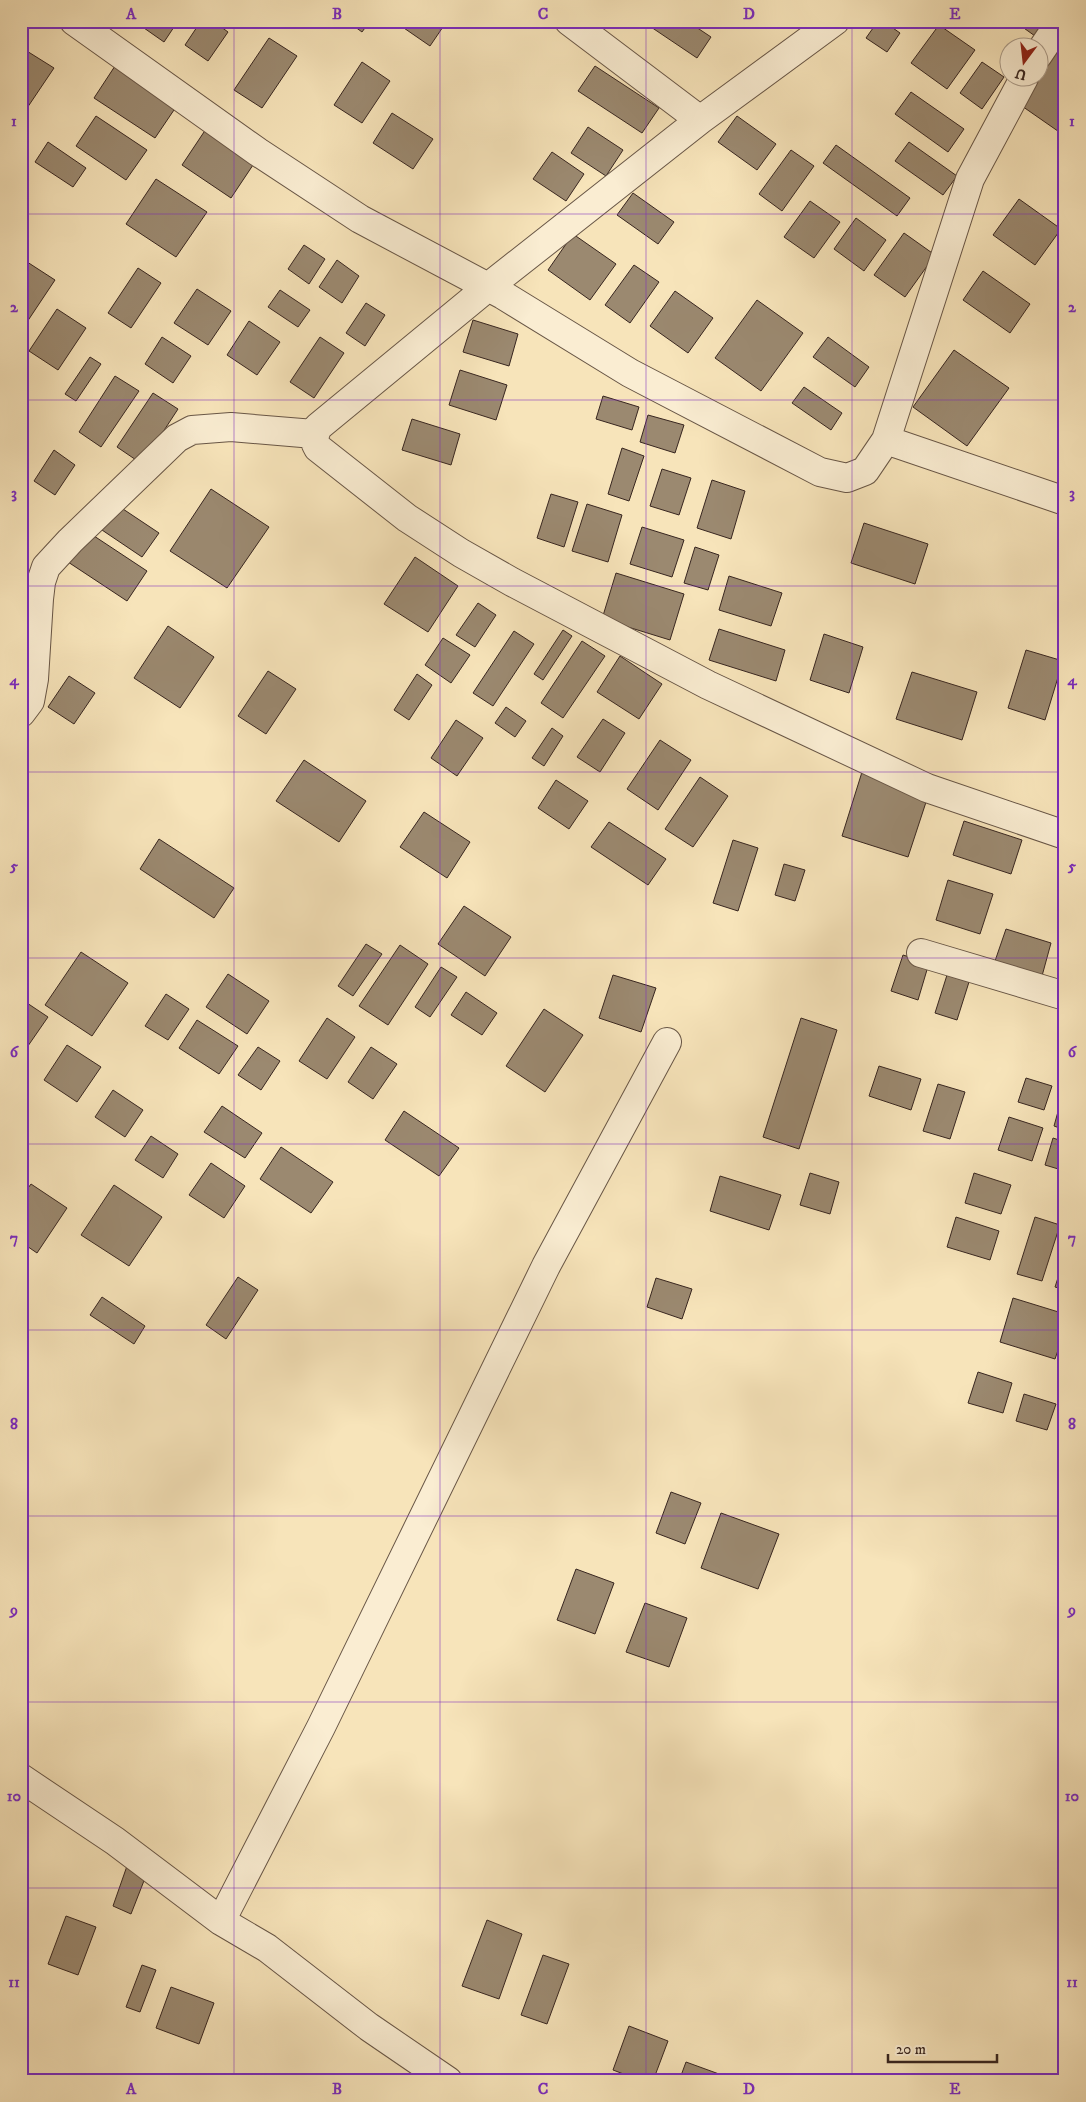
<svg xmlns="http://www.w3.org/2000/svg" width="1086" height="2102" font-family="'IM FELL DW Pica',serif">
<rect width="100%" height="100%" fill="#f7e4ba"/>
<filter id="stains"><feTurbulence type="fractalNoise" baseFrequency=".004" numOctaves="4"/><feColorMatrix values="0 0 0 0 .2 0 0 0 0 .09 0 0 0 0 .02 0 0 0 .5 -.17"/></filter>
<radialGradient id="worn" r=".72"><stop offset=".6" stop-color="#630" stop-opacity="0"/><stop offset="1" stop-color="#630" stop-opacity=".3"/></radialGradient>
<path fill="#9b8970" stroke="#382620" d="M 134,21 L 178,21 L 164,42 Z
M 201,21 L 213,21 L 228,32 L 208,61 L 185,45 Z
M 347,21 L 370,21 L 362,32 Z
M 404,21 L 447,21 L 430,46 L 401,26 Z
M 650,21 L 687,21 L 711,37 L 697,58 L 648,25 Z
M 878,21 L 883,21 L 900,33 L 887,52 L 866,38 Z
M 1014,21 L 1046,21 L 1035,36 Z
M 939,25 L 975,50 L 947,89 L 911,63 Z
M 269,38 L 297,56 L 262,108 L 234,90 Z
M 1065,41 L 1065,136 L 1019,104 Z
M 22,48 L 54,68 L 21,117 L 21,49 Z
M 362,62 L 390,81 L 362,123 L 334,105 Z
M 982,62 L 1004,77 L 982,109 L 960,93 Z
M 115,66 L 176,107 L 155,138 L 94,98 Z
M 595,66 L 659,108 L 642,133 L 578,91 Z
M 911,92 L 964,129 L 948,152 L 895,114 Z
M 392,113 L 433,139 L 413,169 L 373,143 Z
M 96,116 L 147,150 L 126,180 L 76,146 Z
M 737,116 L 776,144 L 757,170 L 718,142 Z
M 588,127 L 623,150 L 606,176 L 571,153 Z
M 206,129 L 255,162 L 231,198 L 182,165 Z
M 48,142 L 86,168 L 73,187 L 35,162 Z
M 909,142 L 957,176 L 943,195 L 895,161 Z
M 836,145 L 910,198 L 897,216 L 823,163 Z
M 791,150 L 814,166 L 782,211 L 759,194 Z
M 552,152 L 584,174 L 566,201 L 533,179 Z
M 156,179 L 207,212 L 176,257 L 126,224 Z
M 633,193 L 674,222 L 658,244 L 617,215 Z
M 1019,199 L 1061,229 L 1035,265 L 993,235 Z
M 810,201 L 840,222 L 814,258 L 784,237 Z
M 856,218 L 886,240 L 864,271 L 834,249 Z
M 904,233 L 935,255 L 905,297 L 874,275 Z
M 573,234 L 616,264 L 590,300 L 548,270 Z
M 304,245 L 325,259 L 309,284 L 288,269 Z
M 21,258 L 55,280 L 23,328 L 21,327 Z
M 337,260 L 359,276 L 342,303 L 319,287 Z
M 634,265 L 659,282 L 630,323 L 605,305 Z
M 138,268 L 161,283 L 131,328 L 108,313 Z
M 983,271 L 1030,304 L 1010,333 L 963,300 Z
M 197,289 L 231,311 L 208,345 L 174,323 Z
M 280,290 L 310,310 L 298,327 L 268,307 Z
M 675,291 L 713,318 L 688,353 L 650,326 Z
M 757,300 L 803,333 L 761,391 L 715,358 Z
M 366,303 L 385,315 L 365,346 L 346,333 Z
M 57,309 L 86,328 L 58,370 L 29,351 Z
M 473,320 L 518,334 L 509,366 L 463,352 Z
M 249,321 L 280,342 L 257,375 L 227,355 Z
M 162,337 L 191,356 L 173,383 L 145,364 Z
M 320,337 L 344,353 L 314,398 L 290,382 Z
M 828,337 L 869,367 L 855,387 L 813,357 Z
M 954,350 L 1009,388 L 967,446 L 913,407 Z
M 90,357 L 101,364 L 76,401 L 65,394 Z
M 460,370 L 507,385 L 496,420 L 449,405 Z
M 115,376 L 139,391 L 101,447 L 79,432 Z
M 804,387 L 842,413 L 831,430 L 792,403 Z
M 153,393 L 178,409 L 142,464 L 117,447 Z
M 603,396 L 639,407 L 632,430 L 596,419 Z
M 648,415 L 684,425 L 675,453 L 640,442 Z
M 412,419 L 460,434 L 451,465 L 402,450 Z
M 622,448 L 644,456 L 629,501 L 608,494 Z
M 54,450 L 75,465 L 55,495 L 34,481 Z
M 662,469 L 691,478 L 679,515 L 650,506 Z
M 712,480 L 745,491 L 731,539 L 697,528 Z
M 211,489 L 269,527 L 227,588 L 170,551 Z
M 551,494 L 578,502 L 564,547 L 537,538 Z
M 587,504 L 622,515 L 608,562 L 572,551 Z
M 117,505 L 159,533 L 142,557 L 102,530 Z
M 864,523 L 928,544 L 915,584 L 851,563 Z
M 642,527 L 684,540 L 672,577 L 630,564 Z
M 88,532 L 147,571 L 127,601 L 68,562 Z
M 695,547 L 719,555 L 708,590 L 684,583 Z
M 415,557 L 458,586 L 428,632 L 384,604 Z
M 616,573 L 684,594 L 670,640 L 602,619 Z
M 729,576 L 782,593 L 771,626 L 719,610 Z
M 478,603 L 496,615 L 475,647 L 456,635 Z
M 168,626 L 214,657 L 180,708 L 134,678 Z
M 719,629 L 785,650 L 776,681 L 709,660 Z
M 563,630 L 572,636 L 543,680 L 534,674 Z
M 514,631 L 534,644 L 493,706 L 473,693 Z
M 824,634 L 863,647 L 849,693 L 810,680 Z
M 443,638 L 470,655 L 451,683 L 425,665 Z
M 582,641 L 605,656 L 563,718 L 541,703 Z
M 1026,650 L 1063,661 L 1045,720 L 1008,708 Z
M 620,656 L 662,684 L 639,719 L 597,692 Z
M 268,671 L 296,689 L 266,734 L 238,716 Z
M 912,672 L 977,692 L 962,740 L 896,719 Z
M 417,674 L 432,685 L 409,720 L 394,710 Z
M 69,676 L 95,693 L 74,724 L 48,707 Z
M 506,707 L 526,721 L 515,737 L 495,723 Z
M 1065,712 L 1065,737 L 1058,734 Z
M 603,719 L 625,733 L 600,772 L 577,757 Z
M 456,720 L 483,738 L 457,776 L 431,758 Z
M 552,728 L 563,736 L 544,766 L 532,758 Z
M 660,740 L 691,760 L 658,810 L 627,789 Z
M 304,760 L 366,801 L 339,842 L 276,801 Z
M 862,772 L 929,793 L 908,857 L 842,836 Z
M 700,777 L 728,796 L 693,847 L 665,829 Z
M 556,780 L 588,801 L 569,829 L 538,808 Z
M 424,812 L 470,842 L 447,878 L 400,847 Z
M 964,821 L 1022,840 L 1011,874 L 953,855 Z
M 609,822 L 666,859 L 648,885 L 591,847 Z
M 159,839 L 234,888 L 214,918 L 140,869 Z
M 733,840 L 758,848 L 738,911 L 713,903 Z
M 784,864 L 805,870 L 795,901 L 775,895 Z
M 948,880 L 993,894 L 980,934 L 936,920 Z
M 464,906 L 511,937 L 485,976 L 438,944 Z
M 1006,929 L 1051,943 L 1042,976 L 995,961 Z
M 366,944 L 382,954 L 353,996 L 338,986 Z
M 400,945 L 428,964 L 388,1025 L 359,1006 Z
M 81,952 L 128,983 L 92,1036 L 45,1005 Z
M 903,955 L 929,963 L 918,1000 L 891,991 Z
M 441,967 L 457,977 L 430,1017 L 415,1007 Z
M 228,974 L 269,1001 L 247,1034 L 206,1007 Z
M 613,975 L 656,988 L 641,1032 L 599,1018 Z
M 947,975 L 969,982 L 957,1020 L 935,1013 Z
M 466,992 L 497,1013 L 482,1035 L 451,1015 Z
M 166,994 L 189,1009 L 168,1040 L 145,1026 Z
M 21,999 L 48,1017 L 21,1056 Z
M 544,1009 L 583,1035 L 545,1092 L 506,1066 Z
M 327,1018 L 355,1037 L 327,1079 L 299,1061 Z
M 801,1018 L 837,1030 L 799,1149 L 763,1137 Z
M 197,1020 L 238,1046 L 219,1074 L 179,1048 Z
M 67,1045 L 101,1067 L 77,1102 L 44,1080 Z
M 258,1047 L 280,1061 L 261,1090 L 238,1075 Z
M 371,1047 L 397,1064 L 373,1099 L 348,1082 Z
M 879,1066 L 921,1079 L 911,1110 L 869,1096 Z
M 1026,1078 L 1052,1086 L 1044,1110 L 1018,1102 Z
M 938,1084 L 965,1092 L 950,1139 L 923,1131 Z
M 113,1090 L 143,1110 L 125,1137 L 95,1117 Z
M 222,1106 L 262,1133 L 245,1158 L 204,1132 Z
M 1059,1108 L 1065,1109 L 1065,1130 L 1054,1126 Z
M 404,1111 L 459,1148 L 439,1176 L 385,1140 Z
M 1009,1117 L 1043,1128 L 1032,1161 L 998,1150 Z
M 151,1136 L 178,1154 L 163,1178 L 135,1160 Z
M 1053,1138 L 1065,1142 L 1065,1171 L 1045,1165 Z
M 281,1147 L 333,1182 L 311,1213 L 260,1179 Z
M 211,1163 L 245,1186 L 224,1218 L 189,1195 Z
M 810,1173 L 839,1182 L 830,1214 L 800,1205 Z
M 974,1173 L 1011,1185 L 1001,1214 L 965,1203 Z
M 720,1176 L 781,1195 L 769,1230 L 710,1211 Z
M 31,1184 L 67,1208 L 37,1253 L 21,1242 L 21,1198 Z
M 114,1185 L 162,1217 L 129,1266 L 81,1235 Z
M 956,1217 L 999,1231 L 990,1260 L 947,1247 Z
M 1035,1217 L 1060,1225 L 1042,1281 L 1017,1274 Z
M 1065,1256 L 1065,1290 L 1055,1287 Z
M 238,1277 L 258,1290 L 226,1339 L 206,1325 Z
M 656,1278 L 692,1289 L 682,1319 L 647,1307 Z
M 102,1297 L 145,1326 L 134,1344 L 90,1315 Z
M 1013,1298 L 1065,1314 L 1065,1330 L 1055,1359 L 1000,1342 Z
M 978,1372 L 1012,1383 L 1003,1413 L 968,1403 Z
M 1024,1394 L 1056,1404 L 1047,1430 L 1016,1421 Z
M 671,1492 L 701,1503 L 685,1544 L 656,1533 Z
M 721,1513 L 779,1534 L 758,1589 L 701,1568 Z
M 576,1569 L 614,1583 L 595,1634 L 557,1620 Z
M 645,1603 L 687,1618 L 669,1667 L 626,1652 Z
M 127,1866 L 147,1873 L 131,1914 L 113,1906 Z
M 66,1916 L 96,1927 L 78,1975 L 48,1964 Z
M 487,1920 L 522,1934 L 499,1999 L 462,1986 Z
M 543,1955 L 569,1964 L 547,2024 L 521,2015 Z
M 142,1965 L 156,1970 L 140,2012 L 126,2007 Z
M 171,1987 L 214,2003 L 199,2044 L 156,2028 Z
M 629,2026 L 668,2041 L 653,2081 L 642,2081 L 613,2070 Z
M 686,2062 L 719,2074 L 716,2081 L 679,2081 Z"/>
<g fill="none" stroke-linecap="round" stroke-linejoin="round">
<g stroke="#685646" stroke-width="30">
<path id="street" d="M 74,21 L 258,152 L 360,219 L 503,295 L 630,373 L 820,472 L 847,478 L 865,471 L 886,440 L 970,179 L 1024,78
M 569,21 L 700,120 L 488,287 L 318,427 C 314,436 313,440 318,448 L 407,518 L 461,553 L 512,582 L 708,685 L 927,788 L 1065,835
M 1038,55 L 1061,21
M 700,120 L 835,21
M 886,440 L 1065,501
M 21,713 L 30,701 L 34,679 L 39,599 L 41,582 L 46,567 L 70,541 L 177,438 L 192,430 L 231,427 L 314,434
M 921,953 L 1065,996
M 21,1778 L 115,1841 L 221,1921 L 267,1948 L 369,2027 L 448,2081
M 221,1921 L 321,1727 L 546,1266 L 667,1042"/>
</g>
<use href="#street" stroke="#faedd2" stroke-width="28"/>
</g>
<path fill="none" stroke="#7b2cbf" stroke-width="1" stroke-opacity="0.55" d="M 234,21 L 234,2081M 440,21 L 440,2081M 646,21 L 646,2081M 852,21 L 852,2081M 21,214 L 1065,214M 21,400 L 1065,400M 21,586 L 1065,586M 21,772 L 1065,772M 21,958 L 1065,958M 21,1144 L 1065,1144M 21,1330 L 1065,1330M 21,1516 L 1065,1516M 21,1702 L 1065,1702M 21,1888 L 1065,1888"/>
<rect width="1086" height="2102" fill="none" stroke="#f7e4ba" stroke-width="55"/>
<g transform="translate(1024 62) rotate(195)"><circle r="24" fill="#faedd2" stroke="#ac9d8b"/>
<path d="M0-4L9 19L0 12L-9 19Z" fill="#8f2418"/>
<text y="-8" font-size="14" font-weight="bold" text-anchor="middle" fill="#382620">U</text>
</g>
<path d="M888 2054v8h109v-8" fill="none" stroke="#382620" stroke-width="2.5"/>
<text x="896" y="2054" font-size="15" fill="#382620" stroke="#faedd2" stroke-width="4" paint-order="stroke">20 m</text>
<rect x="28" y="28" width="1030" height="2046" fill="none" stroke="#7b2cbf" stroke-width="2"/>
<g font-size="16" text-anchor="middle" font-weight="bold" fill="#7b2cbf">
<text x="131" y="19">A</text>
<text x="337" y="19">B</text>
<text x="543" y="19">C</text>
<text x="749" y="19">D</text>
<text x="955" y="19">E</text>
<text x="14" y="126">1</text>
<text x="1072" y="126">1</text>
<text x="14" y="312">2</text>
<text x="1072" y="312">2</text>
<text x="14" y="498">3</text>
<text x="1072" y="498">3</text>
<text x="14" y="685">4</text>
<text x="1072" y="685">4</text>
<text x="14" y="871">5</text>
<text x="1072" y="871">5</text>
<text x="14" y="1057">6</text>
<text x="1072" y="1057">6</text>
<text x="14" y="1243">7</text>
<text x="1072" y="1243">7</text>
<text x="14" y="1429">8</text>
<text x="1072" y="1429">8</text>
<text x="14" y="1615">9</text>
<text x="1072" y="1615">9</text>
<text x="14" y="1801">10</text>
<text x="1072" y="1801">10</text>
<text x="14" y="1987">11</text>
<text x="1072" y="1987">11</text>
<text x="131" y="2094">A</text>
<text x="337" y="2094">B</text>
<text x="543" y="2094">C</text>
<text x="749" y="2094">D</text>
<text x="955" y="2094">E</text>
</g>
<rect width="100%" height="100%" filter="url(#stains)"/>
<rect width="100%" height="100%" fill="url(#worn)"/>
</svg>
